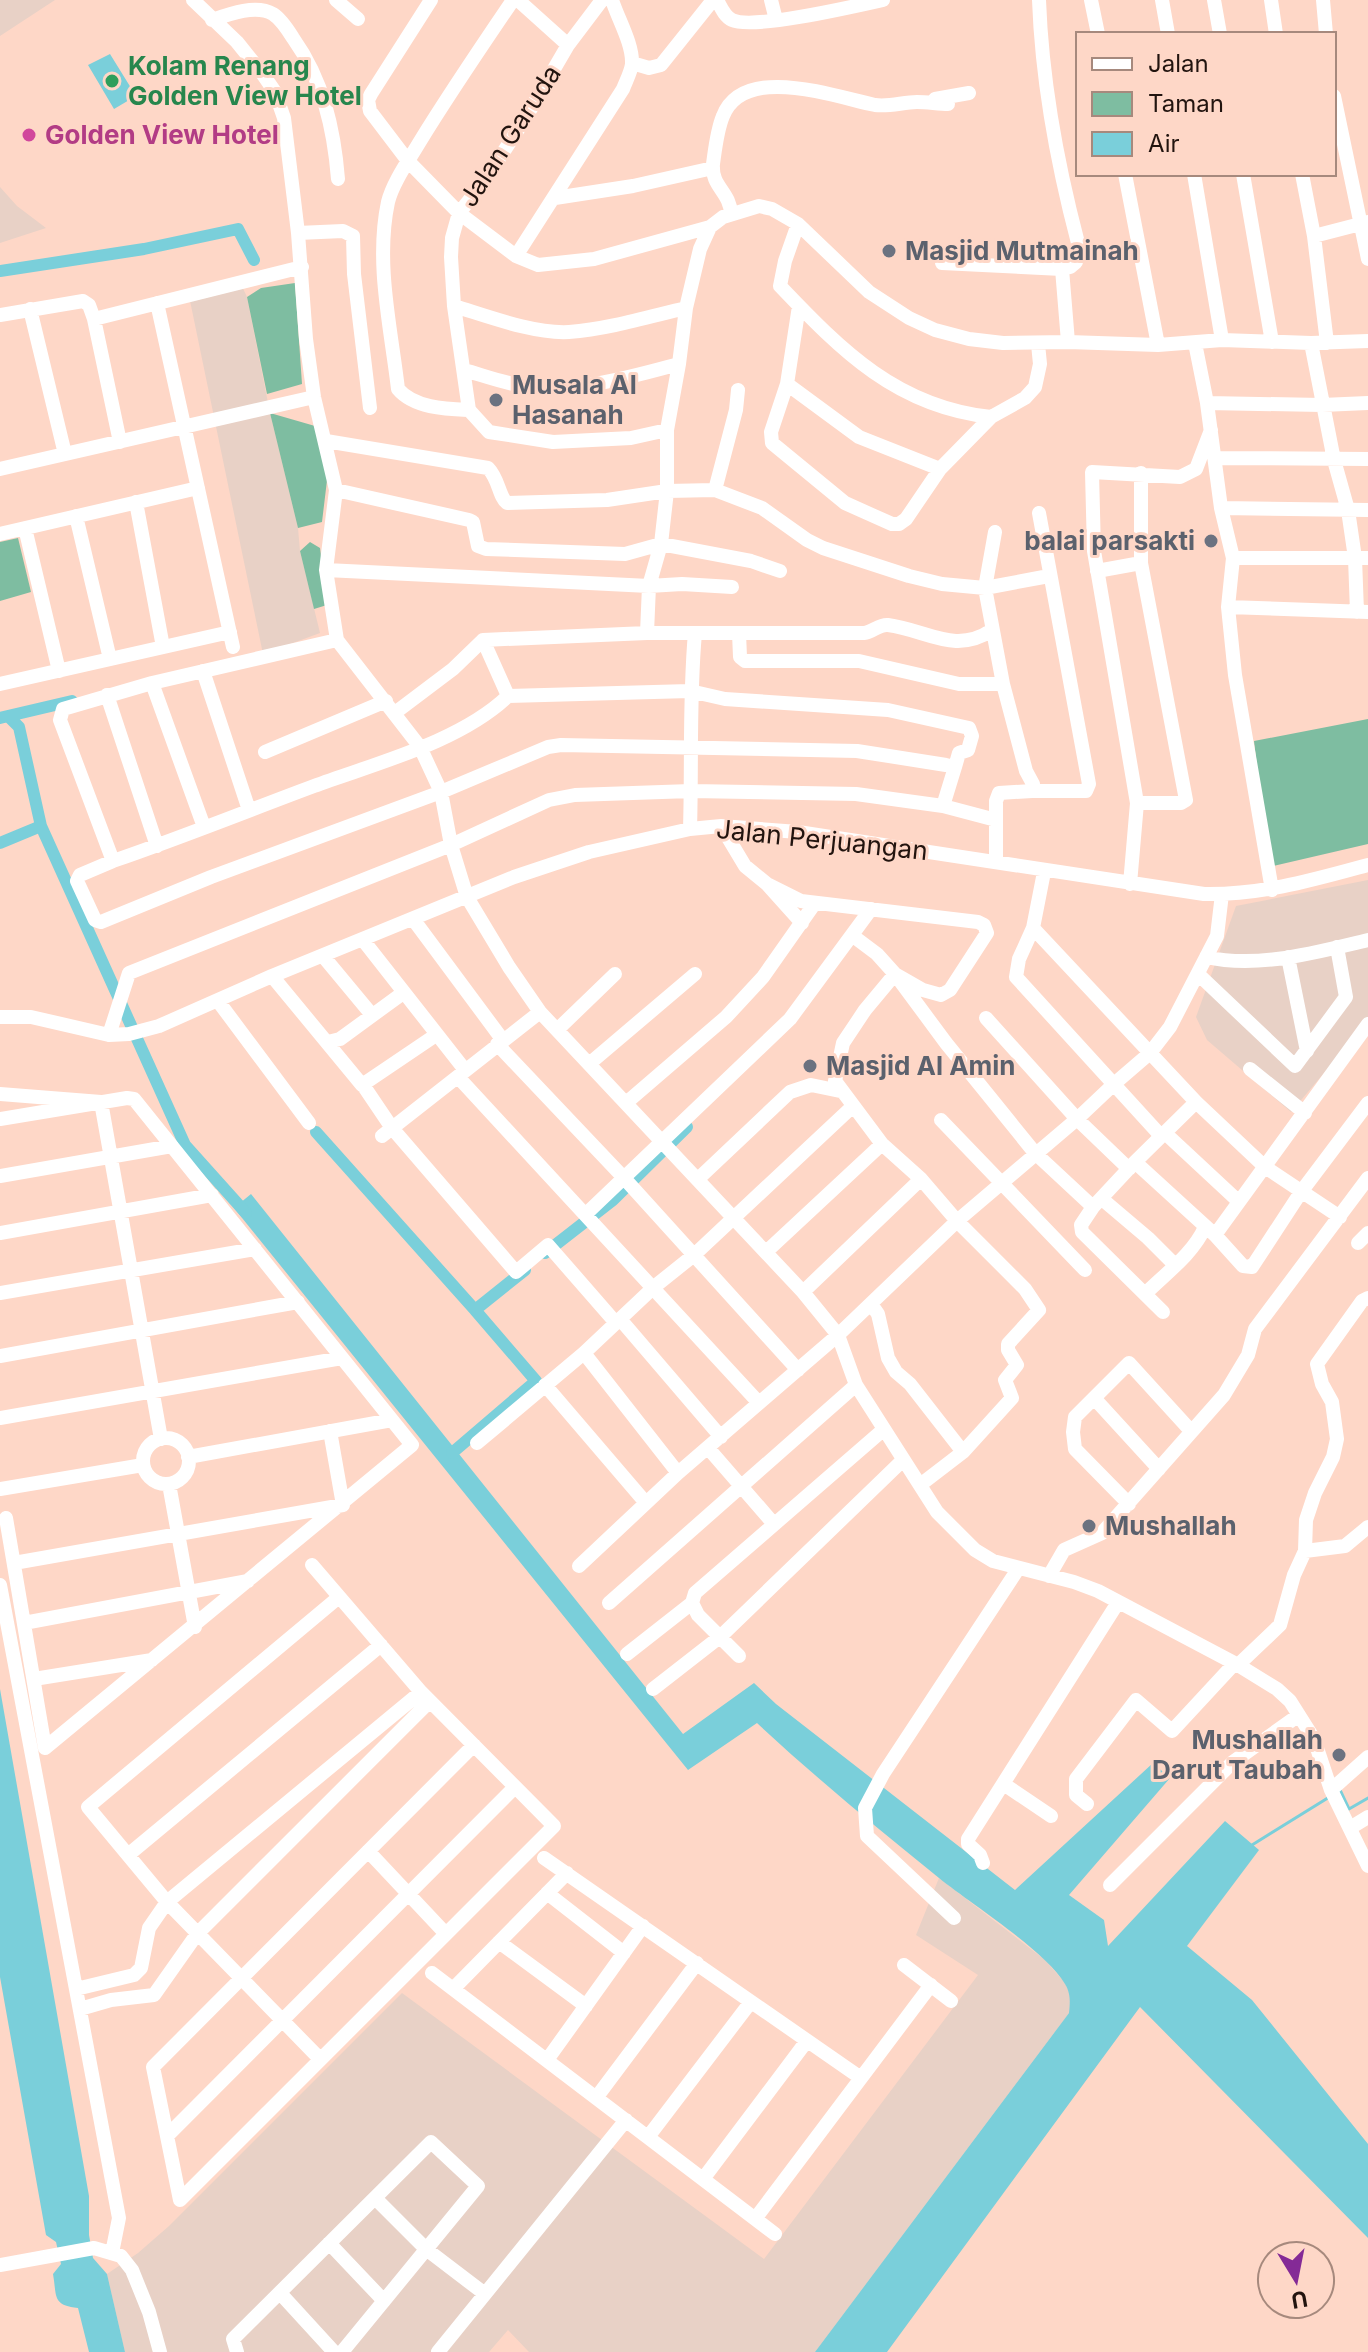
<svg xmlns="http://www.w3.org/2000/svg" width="1368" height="2352" font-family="Inter,sans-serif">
<rect width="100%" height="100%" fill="#fed7c7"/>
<path fill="#e8d1c6" d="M 0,0 L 55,0 L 0,36 Z
M 0,187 L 17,206 L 46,228 L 0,243 Z
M 238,278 L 247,297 L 270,413 L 298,528 L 300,551 L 320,633 L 263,654 L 188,291 Z
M 1368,880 L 1368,1021 L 1291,1112 L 1207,1040 L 1196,1017 L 1236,906 Z
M 939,1878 L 1045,1960 L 1065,1983 L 1071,1997 L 1069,2013 L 815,2352 L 529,2352 L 508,2330 L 489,2352 L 125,2352 L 107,2274 L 138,2253 L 169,2226 L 402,1993 L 764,2259 L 978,1975 L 916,1935 Z"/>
<path fill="#7ebda1" d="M 295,283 L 302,384 L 267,394 L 247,297 L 261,288 Z
M 270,413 L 315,426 L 328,472 L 322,522 L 298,528 Z
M 18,538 L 31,592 L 0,601 L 0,542 Z
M 310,542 L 320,548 L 327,605 L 314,609 L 300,551 Z
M 1368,719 L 1368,844 L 1269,867 L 1254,741 Z"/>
<path fill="#7acfda" d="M 110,54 L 136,96 L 114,109 L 88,65 Z
M 251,1194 L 683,1734 L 754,1683 L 776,1704 L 1015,1890 L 1153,1763 L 1170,1778 L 1069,1895 L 1104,1920 L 1108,1946 L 1225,1821 L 1259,1850 L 1187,1946 L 1252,2000 L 1368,2144 L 1368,2238 L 1140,2007 L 887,2352 L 815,2352 L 1069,2013 C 1070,2002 1071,1994 1065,1984 C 1046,1951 971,1904 939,1878 C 877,1828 815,1777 757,1723 L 688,1770 L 234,1208 Z
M 0,1689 L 89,2196 L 89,2235 L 93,2258 L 107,2274 L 125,2352 L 89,2352 L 78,2308 C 52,2305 57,2297 53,2274 L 61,2264 L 56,2242 L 46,2235 L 0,1977 Z"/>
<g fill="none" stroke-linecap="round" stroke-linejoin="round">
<path stroke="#7acfda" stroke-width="3" d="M 1340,1790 L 1349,1809 L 1368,1798
M 1252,1845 L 1331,1796"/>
<path stroke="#7acfda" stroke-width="12" d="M 0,271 L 144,249 L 238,229 L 254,260
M 8,716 L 19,727 L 41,826
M 0,718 L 72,701
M 0,843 L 41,826 L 185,1145 L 246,1213
M 316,1132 L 475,1310 L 525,1270
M 545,1253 L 613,1200 L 687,1127
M 452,1453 L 536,1381 L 475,1310"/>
<path stroke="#fff" stroke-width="14" d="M 193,0 L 237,42 L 262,73 L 275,92 L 284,118 L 298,233 L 306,339 L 314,397 L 336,490 L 326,570 L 337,640 L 420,747 L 441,792 L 451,845 L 467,897 L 509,967 L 540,1012 L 803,1292 L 838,1335 L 856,1385 L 937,1512 L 975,1550 L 993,1561 L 1074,1582 L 1098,1591 L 1238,1665 L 1277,1689 L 1290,1701 L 1314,1739 L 1331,1790 L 1368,1866
M 336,0 L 358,19
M 431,0 L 371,94 L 368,100 L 370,111 L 408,161 L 459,213 L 516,256 L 538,265 L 594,259 L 710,227
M 518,0 L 568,45
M 602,0 L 568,45 L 526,117 L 486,179 L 459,213 L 452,238 L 451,257 L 454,306 L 469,410 L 489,432 L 553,442 L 631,438 L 667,430
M 717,0 C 721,7 724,16 732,20 C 753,30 856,6 883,0
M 771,0 L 776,20
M 1039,0 C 1042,83 1057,163 1078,243 L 1076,262 L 1070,267 L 1062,269 L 1068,342
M 1091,0 L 1098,34
M 1162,0 L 1168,34
M 1214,0 L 1220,34
M 1271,0 L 1276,34
M 1323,0 L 1326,34
M 212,20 C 229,14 256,4 273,14 C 281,19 288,30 293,38 C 323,80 334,129 338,179
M 632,63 L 649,68 L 661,65 L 713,0
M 1334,96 L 1368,259
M 935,99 L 969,93
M 1125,174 L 1158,345
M 1194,174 L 1222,340
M 1243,174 L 1272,342
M 1302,174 L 1314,236 L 1327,343
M 555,198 L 633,186 L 713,168
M 731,214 C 730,191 711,187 713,164 C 715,150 717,130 723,116 C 744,63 835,97 875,105 C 890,107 903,102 917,102 C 928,102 938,104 948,104
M 798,224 L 785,261 L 780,286 C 842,351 897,407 991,417
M 298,233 L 343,231 L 353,236 L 354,274 L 370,408
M 1314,236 L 1368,222
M 516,256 L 623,89 C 626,81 631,72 632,64 C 633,44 618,19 612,0
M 942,263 L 1062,269
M 157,303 L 233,647
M 454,306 C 487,316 534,334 569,332 C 608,329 648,317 686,308
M 799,306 L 787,384 L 859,437 L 940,469 L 991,417 L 1025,398 L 1035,387 L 1040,364 L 1038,344
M 30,309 L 65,454
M 0,315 L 83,301 L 89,305 L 94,319
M 1195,343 L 1207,403 L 1221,508 L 1233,558 L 1228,607 L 1235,675 L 1272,890
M 1311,343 L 1334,460 L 1348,510 L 1355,558 L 1357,612
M 464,370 C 482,375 500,382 519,385 C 573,394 627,378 679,364
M 787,384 L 771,432 L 772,443 L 845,503 L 892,524 L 899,524 L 906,519 L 940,469
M 1207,403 L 1322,405 L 1368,403
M 469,410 C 446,409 414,408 398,389 C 391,328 375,263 388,202 C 393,182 409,160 419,143 C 449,94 481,47 513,0
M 326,441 L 488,468 C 499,479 499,497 507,503 L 607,500 L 667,491 L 715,490 L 736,410 L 738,390
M 120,442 L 94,319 L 302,267
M 1215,458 L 1368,459
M 0,469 L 314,397
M 336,490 L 469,520 L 473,522 L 478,546 L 486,549 L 625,554 L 661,544 L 751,561 L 780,571
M 715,490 L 762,508 L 807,540 L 823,548 L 909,576 L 942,584 L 985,588 L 1049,576
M 136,502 L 163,647
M 1221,508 L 1368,510
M 76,516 L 110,659
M 25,528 L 59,671
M 995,532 L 985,588 L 1003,684 L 1026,771 L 1033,784 L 1032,791 L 999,793 L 996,801 L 996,861
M 0,534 L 198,488
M 1233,558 L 1368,558
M 326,570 L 649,586 L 682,584 L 732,587
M 1097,571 L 1141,563
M 1228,607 L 1368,612
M 647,633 L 649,586 L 661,544 L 667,491 L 667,430 L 679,364 L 686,308 L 700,249 L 710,227 L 723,217 L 759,206 L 772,209 L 798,224 L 869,292 L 909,318 L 935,330 L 969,339 L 1003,343 L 1068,342 L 1158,345 L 1222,340 L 1311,343 L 1368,341
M 739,633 L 740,657 L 745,661 L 859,661 L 959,684 L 1003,684
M 483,640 L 508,696
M 203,671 L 249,810
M 152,683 L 204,827
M 0,684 L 230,632
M 107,695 L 157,846
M 396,712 L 453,669 L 483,640 L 647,633 L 864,633 C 873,632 879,624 888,625 C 927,630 955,655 992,630
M 265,752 L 386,701
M 955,767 L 959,753 L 968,750 L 972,736 L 969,728 L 888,710 L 725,699 L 690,691 L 508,696 C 460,742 376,763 314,786 C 247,811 180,838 113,861 L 80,875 L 77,881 L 95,920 L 101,922 L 211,877 L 441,792 L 548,747 L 561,745 L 857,751 L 946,765 L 955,767 L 943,806 L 996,820
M 1032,791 L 1086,791 L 1089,784 L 1039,513
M 1137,803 L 1094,551 L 1092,472 L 1180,477 L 1196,469 L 1211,430
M 721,826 L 745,866 L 767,884 L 802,923
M 690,829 C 692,763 689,698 695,633
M 113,861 L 60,720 L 63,709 L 152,683 L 337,640
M 1044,872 L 1033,928 L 1019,959 L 1016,977 L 1161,1136
M 767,884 L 801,901 L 978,922 L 984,925 L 987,933 L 950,990 L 941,995 L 923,990 L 895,974 L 865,1010 L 843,1043 L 835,1081 L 882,1144 L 921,1179 L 957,1221 L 1025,1289 L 1039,1310 L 1008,1344 L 1008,1350 L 1017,1365 L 1005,1380 L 1012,1398 L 963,1452 L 920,1485
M 1130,884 L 1137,803 L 1181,803 L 1186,800 L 1141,563 L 1141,473
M 413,919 L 502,1039
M 1033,928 L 1196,1102 L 1265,1167 L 1340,1217
M 853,936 L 877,954 L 895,974 L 946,1043 L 1035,1153 L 1093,1207
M 363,940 L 465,1070
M 323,956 L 372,1015
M 1206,957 C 1259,969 1317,952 1368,940
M 1288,957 L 1307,1051
M 1198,974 L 1295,1066 L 1346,997 L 1337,947
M 272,976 L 362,1085 L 436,1035
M 218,1001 L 309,1123
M 0,1017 L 31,1017 L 109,1035 L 129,1034 L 159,1026 L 272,976 L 514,877 L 589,852 L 690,829 L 721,826 L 798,832 L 1204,894 C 1262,895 1313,880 1368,865
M 986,1018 L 1077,1119 L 1129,1169
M 557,1030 L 615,974
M 109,1035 L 129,973 L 451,845 L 549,800 L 575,795 L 691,791 L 856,794 L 943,806
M 328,1042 L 340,1039 L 403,993
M 497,1044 L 624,1178 L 798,1370
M 589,1064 L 695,974
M 1250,1069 L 1305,1113
M 458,1077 L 759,1403
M 363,1085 L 392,1128 L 516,1272 L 548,1245 L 616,1323
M 0,1094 L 101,1102 L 161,1439
M 626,1103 L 726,1017 L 763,977 L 815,903
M 0,1119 L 127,1098 L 134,1099 L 412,1445 L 45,1748 L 6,1518
M 941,1120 L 1085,1270
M 1165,1133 L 1237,1200
M 382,1136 L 540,1012
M 1135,1162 L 1215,1235 L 1243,1266 L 1252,1267 L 1301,1192 L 1368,1103
M 0,1176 L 172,1146
M 698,1179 L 790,1092 L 811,1085 L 840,1091
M 1102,1199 L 1148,1238 L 1175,1265
M 586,1214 L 790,1019 L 871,909
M 0,1233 L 212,1195
M 1215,1235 L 1368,1024
M 1358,1243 L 1368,1233
M 766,1252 L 882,1144
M 803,1292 L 921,1179
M 0,1293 L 255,1249
M 1145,1294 C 1165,1274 1193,1254 1205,1227
M 871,1304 L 878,1314 L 888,1358 L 896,1372 L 910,1384 L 963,1452
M 1163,1312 L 1082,1232 L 1081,1225 L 1093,1207 L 1135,1162 L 1196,1102
M 620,1319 L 721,1437
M 584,1353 L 678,1473
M 0,1356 L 298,1302
M 545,1385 L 646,1503
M 1094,1398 L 1159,1469
M 0,1418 L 342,1358
M143 1461a23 23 0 1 1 46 0a23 23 0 1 1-46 0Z
M 477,1443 L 584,1353 L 654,1287 L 694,1255 L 852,1107
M 708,1448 L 773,1523
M 188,1457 L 392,1420
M 169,1484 L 195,1627
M 0,1489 L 143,1465
M 1129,1504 L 1075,1449 L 1073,1432 L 1075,1417 L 1129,1363 L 1191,1431
M 1305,1551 L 1306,1520 L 1315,1493 L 1333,1457 L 1337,1439 L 1332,1402 L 1322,1384 L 1317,1364 L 1362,1301 L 1368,1298
M 14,1563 L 343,1505 L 330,1431
M 579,1566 L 678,1473 L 838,1335 L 957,1221 L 1077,1119 L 1114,1084 L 1150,1053 L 1170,1027 L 1217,936 L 1222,894
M 1049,1576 L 1064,1550 L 1102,1533 L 1224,1395 L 1248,1355 L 1255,1329 L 1368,1178
M 0,1585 L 119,2218 L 112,2253
M 609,1603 L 856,1385
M 692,1603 L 698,1615 L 739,1656
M 24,1623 L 248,1581
M 627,1654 L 692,1603 L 695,1593 L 883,1430
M 1238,1665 L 1280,1625 L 1294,1575 L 1305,1551 L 1345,1546 L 1368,1527
M 34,1679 L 152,1660
M 653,1689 L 721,1636 L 903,1460
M 1005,1785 L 1051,1816
M 1331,1790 L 1368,1757
M 1087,1804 L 1076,1795 L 1076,1779 L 1136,1700 L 1172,1731 L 1235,1663
M 1350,1828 L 1368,1817
M 368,1851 L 446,1934
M 128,1855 L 381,1645
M 544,1858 L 861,2078
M 983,1863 L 980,1855 L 968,1844 L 968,1839 L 1117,1604
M 1110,1885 L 1233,1762 L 1299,1715
M 547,1893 L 624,1953
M 954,1918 L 867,1836 L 865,1808 L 883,1774 L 1018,1569
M 499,1942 L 586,2006
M 904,1965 L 951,2001
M 432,1973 L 775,2234
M 76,1989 L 134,1975 L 141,1968 L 149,1928 L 167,1902 L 421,1692
M 453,1989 L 567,1873
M 80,2009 L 111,2000 L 154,1995 L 197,1934 L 430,1701
M 320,2059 L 167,1902 L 88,1807 L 339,1597
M 547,2060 L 643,1926
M 596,2098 L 697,1963
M 167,2136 L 515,1787
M 648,2137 L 750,2003
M 703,2179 L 806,2042
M 375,2198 L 426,2249 L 485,2294
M 180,2200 L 554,1826 L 421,1692 L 312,1565
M 180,2200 L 153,2067 L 474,1745
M 755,2219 L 931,1985
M 329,2243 L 384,2301
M 0,2265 L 94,2248 L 121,2256 L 132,2270 L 149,2312 L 160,2352
M 280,2293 L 334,2352
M 237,2352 L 233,2339 L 431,2142 L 478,2186 L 342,2352
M 438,2352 L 626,2120"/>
</g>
<circle fill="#2e9e5b" stroke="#fed7c7" stroke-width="3" cx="112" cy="81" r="8"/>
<circle fill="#d1479c" stroke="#fed7c7" stroke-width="3" cx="29" cy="135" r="8"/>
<g fill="#6b7280" stroke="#fed7c7" stroke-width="3">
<circle cx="889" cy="251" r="8"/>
<circle cx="496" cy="400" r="8"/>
<circle cx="1211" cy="541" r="8"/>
<circle cx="810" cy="1066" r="8"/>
<circle cx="1089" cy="1526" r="8"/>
<circle cx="1339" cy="1755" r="8"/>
</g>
<g text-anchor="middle" stroke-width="6" stroke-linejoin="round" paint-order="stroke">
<g font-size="26" font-weight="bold" fill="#27864d" stroke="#fed7c7" text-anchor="start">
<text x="128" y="75">Kolam Renang<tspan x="128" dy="30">Golden View Hotel</tspan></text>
</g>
<g font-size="26" font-weight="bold" fill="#b23c85" stroke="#fed7c7" text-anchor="start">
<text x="45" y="144">Golden View Hotel</text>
</g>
<g font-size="26" fill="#22140f" stroke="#fed7c7">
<text transform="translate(510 136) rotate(-57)" y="9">Jalan Garuda</text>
<text transform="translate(822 840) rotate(6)" y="9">Jalan Perjuangan</text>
</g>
<g font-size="26" font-weight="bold" fill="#5b616d" stroke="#fed7c7" text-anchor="start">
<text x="905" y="260">Masjid Mutmainah</text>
<text x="512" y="394">Musala Al<tspan x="512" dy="30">Hasanah</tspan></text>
<text x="1195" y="550" text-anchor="end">balai parsakti</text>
<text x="826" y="1075">Masjid Al Amin</text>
<text x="1105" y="1535">Mushallah</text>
<text x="1323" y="1749" text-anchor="end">Mushallah<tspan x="1323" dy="30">Darut Taubah</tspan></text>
</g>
</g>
<rect x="1076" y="32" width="260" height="144" fill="#fed7c7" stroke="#a6897d" stroke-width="2"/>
<rect x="1092" y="58" width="40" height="12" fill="#ffffff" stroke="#a6897d" stroke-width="2"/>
<text x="1148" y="72" font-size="24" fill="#22140f">Jalan</text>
<rect x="1092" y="92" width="40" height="24" fill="#7ebda1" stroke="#a6897d" stroke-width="2"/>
<text x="1148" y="112" font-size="24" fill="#22140f">Taman</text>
<rect x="1092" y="132" width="40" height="24" fill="#7acfda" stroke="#a6897d" stroke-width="2"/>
<text x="1148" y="152" font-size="24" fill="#22140f">Air</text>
<g transform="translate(1296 2280) rotate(170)"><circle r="38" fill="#fed7c7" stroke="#a6897d" stroke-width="2"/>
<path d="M0-6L14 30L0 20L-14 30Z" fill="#842a96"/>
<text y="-12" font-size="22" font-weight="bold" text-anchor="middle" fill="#22140f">U</text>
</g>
</svg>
